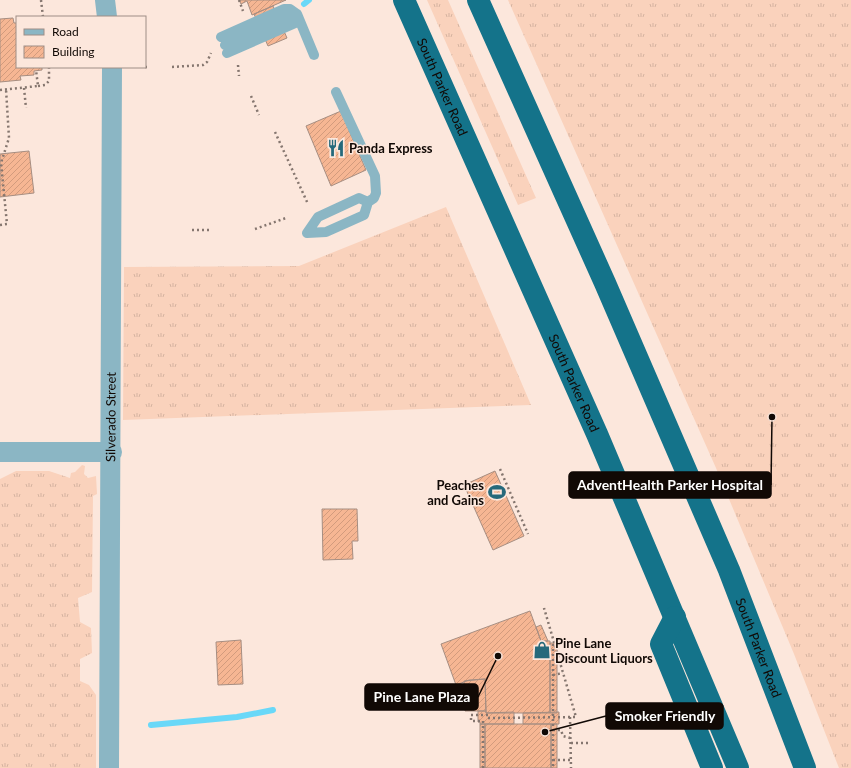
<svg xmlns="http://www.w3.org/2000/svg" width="851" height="768" font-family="Lato,sans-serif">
<defs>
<pattern id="grass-tufts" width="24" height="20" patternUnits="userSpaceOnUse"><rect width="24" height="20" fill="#fad2bc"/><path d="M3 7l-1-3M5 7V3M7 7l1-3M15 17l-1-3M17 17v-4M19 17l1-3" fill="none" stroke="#d5b3a0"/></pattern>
<pattern id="building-hatch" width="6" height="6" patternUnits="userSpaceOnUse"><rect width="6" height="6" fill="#f6b693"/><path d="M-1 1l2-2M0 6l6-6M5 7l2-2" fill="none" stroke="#d29b7d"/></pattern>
</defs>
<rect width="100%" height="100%" fill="#fce7dc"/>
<path fill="url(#grass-tufts)" d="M 427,0 L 448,0 L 536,198 L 518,205 Z
M 508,0 L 851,0 L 851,768 L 839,768 L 794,654 L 716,468 Z
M 446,207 L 531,405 L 123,420 L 124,267 L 299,266 Z
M 82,465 L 85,466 L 84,474 L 88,478 L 96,476 L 97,494 L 93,496 L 92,592 L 78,598 L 80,622 L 91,628 L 92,653 L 80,659 L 80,681 L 89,685 L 96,695 L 96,768 L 0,768 L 0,479 L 16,471 L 49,471 L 70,478 L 71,473 L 75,472 Z"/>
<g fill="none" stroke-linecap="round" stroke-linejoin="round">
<path stroke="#69d8f8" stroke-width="6" d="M 304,4 L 309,0
M 151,725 L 237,717 L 273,710"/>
</g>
<path fill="url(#building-hatch)" stroke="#a68e82" d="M 239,0 L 286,0 L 252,15 L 247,1 L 241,4 Z
M 273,6 L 287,38 L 268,46 L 254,14 Z
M 13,18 L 14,23 L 17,23 L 17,67 L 42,67 L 42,70 L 34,71 L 34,75 L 20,76 L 21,80 L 0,82 L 0,19 Z
M 341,111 L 366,170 L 331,186 L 306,126 Z
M 29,151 L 34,193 L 0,197 L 0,154 Z
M 495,471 L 524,536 L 493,550 L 464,485 Z
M 322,509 L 357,509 L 358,541 L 352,541 L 353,559 L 323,560 Z
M 530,611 L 541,641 L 550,641 L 550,713 L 486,713 L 485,679 L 469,680 L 456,685 L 441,644 Z
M 541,625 L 548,641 L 541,641 L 536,627 Z
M 241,640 L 243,684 L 218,685 L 216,642 Z
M 550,643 L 557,643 L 557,713 L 550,713 Z
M 485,679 L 486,711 L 465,711 L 464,681 Z
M 478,711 L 486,711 L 486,713 L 514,712 L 514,724 L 480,724 L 480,722 L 478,722 Z
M 559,712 L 559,724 L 523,724 L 523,713 Z
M 480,724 L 485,724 L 485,768 L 480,768 Z
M 485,724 L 551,724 L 551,768 L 485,768 Z
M 551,724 L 557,724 L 557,768 L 551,768 Z"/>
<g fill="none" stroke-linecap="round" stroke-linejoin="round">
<path stroke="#85766f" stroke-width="2.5" stroke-dasharray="2 3" stroke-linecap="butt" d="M 41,0 L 43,17
M 239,0 L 243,11
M 238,65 L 239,76
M 145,67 L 148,67
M 172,67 L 203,65 L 207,62 L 211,53
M 38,86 L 45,85 L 49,81 L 49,67
M 24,88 L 26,108
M 0,90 L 38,86 L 36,70
M 251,96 L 259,115
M 275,132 L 308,204
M 0,225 L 7,224 L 1,163 L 9,138 L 6,89
M 255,229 L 286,218
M 192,230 L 209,230
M 500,469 L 528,534
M 553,644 L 553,768
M 553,675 L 563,673
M 406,708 L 424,707
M 570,717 L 571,768
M 553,730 L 561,730 L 563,736 L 570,738
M 571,743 L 591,743
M 553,760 L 571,760
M 483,768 L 483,721 L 471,721 L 471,715 L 488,715 L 488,718 L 576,717 L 544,608"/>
<path stroke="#8bb6c4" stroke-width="10" d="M 221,37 L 284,9 L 290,9 L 297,14 L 314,55
M 225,45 L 297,14
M 227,53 L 300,21
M 307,233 L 326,232 L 364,215 L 368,202 L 374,198 L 376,193 L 375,176 L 336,92
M 307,233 L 318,217 L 359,198 L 368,202"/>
<g stroke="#8bb6c4" stroke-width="20">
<path d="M 105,0 L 107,17"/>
<path d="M 0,452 L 112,452"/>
<path id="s1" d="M 109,768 L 112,67"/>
</g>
<g stroke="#14738a" stroke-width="22">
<path id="s2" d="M 404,0 L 597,434 L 738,768"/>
<path id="s3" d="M 478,0 L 605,283 L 729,570 L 805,768"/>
<path d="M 675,617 L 661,644 L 712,768"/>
</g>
</g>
<defs>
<g id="restaurant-bare" transform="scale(1.38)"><path d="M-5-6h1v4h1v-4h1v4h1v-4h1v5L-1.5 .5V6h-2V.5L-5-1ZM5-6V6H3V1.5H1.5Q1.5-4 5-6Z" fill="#26697b" stroke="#fce7dc" stroke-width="2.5" paint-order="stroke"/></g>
<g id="stadium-bare" transform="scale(1.38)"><path d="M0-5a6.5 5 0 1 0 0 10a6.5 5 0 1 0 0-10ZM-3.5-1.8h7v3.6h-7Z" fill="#26697b" stroke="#fce7dc" stroke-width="2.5" paint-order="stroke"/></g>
<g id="shop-bare" transform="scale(1.38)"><path d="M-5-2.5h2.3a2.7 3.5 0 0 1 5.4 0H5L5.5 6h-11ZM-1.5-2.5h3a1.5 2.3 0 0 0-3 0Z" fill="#26697b" stroke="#fce7dc" stroke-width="2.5" paint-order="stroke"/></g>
</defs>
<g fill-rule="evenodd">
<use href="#restaurant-bare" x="336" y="148"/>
<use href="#stadium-bare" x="497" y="492"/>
<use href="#shop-bare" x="542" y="650"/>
</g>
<g text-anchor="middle" stroke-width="3" stroke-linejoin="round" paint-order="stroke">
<g font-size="13" fill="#110905" stroke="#fce7dc">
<text dy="5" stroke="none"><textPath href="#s2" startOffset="95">South Parker Road</textPath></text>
<text dy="5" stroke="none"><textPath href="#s2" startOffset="419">South Parker Road</textPath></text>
<text dy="5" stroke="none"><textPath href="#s1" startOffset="351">Silverado Street</textPath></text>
<text dy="5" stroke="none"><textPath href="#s3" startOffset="706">South Parker Road</textPath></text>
</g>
<g font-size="13" font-weight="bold" fill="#110905" stroke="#fce7dc" text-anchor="start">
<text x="349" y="153">Panda Express</text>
<text x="484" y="490" text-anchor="end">Peaches<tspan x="484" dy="15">and Gains</tspan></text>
<text x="555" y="648">Pine Lane<tspan x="555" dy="15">Discount Liquors</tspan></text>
</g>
</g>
<path fill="none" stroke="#110905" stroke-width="1.5" d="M772 417L771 485M498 656L478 697M545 732L606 716"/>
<g fill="#110905" stroke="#fce7dc" stroke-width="1.5">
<circle cx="772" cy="417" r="4"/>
<circle cx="498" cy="656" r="4"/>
<circle cx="545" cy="732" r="4"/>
</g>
<g fill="#110905" stroke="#110905" stroke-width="1.5">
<rect x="569" y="472" width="202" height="26" rx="4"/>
<rect x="365" y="684" width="113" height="26" rx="4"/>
<rect x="606" y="703" width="117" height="26" rx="4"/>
</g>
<g font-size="14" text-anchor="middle" font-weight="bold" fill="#fff">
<text x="670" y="490">AdventHealth Parker Hospital</text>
<text x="422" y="702">Pine Lane Plaza</text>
<text x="665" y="721">Smoker Friendly</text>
</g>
<rect x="16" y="16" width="130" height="52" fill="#fce7dc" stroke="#9e8e86"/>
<rect x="24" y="29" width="20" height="6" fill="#8bb6c4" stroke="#9e8e86"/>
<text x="52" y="36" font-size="12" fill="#110905">Road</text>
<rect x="24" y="46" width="20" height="12" fill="url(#building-hatch)" stroke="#9e8e86"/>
<text x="52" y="56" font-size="12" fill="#110905">Building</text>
</svg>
